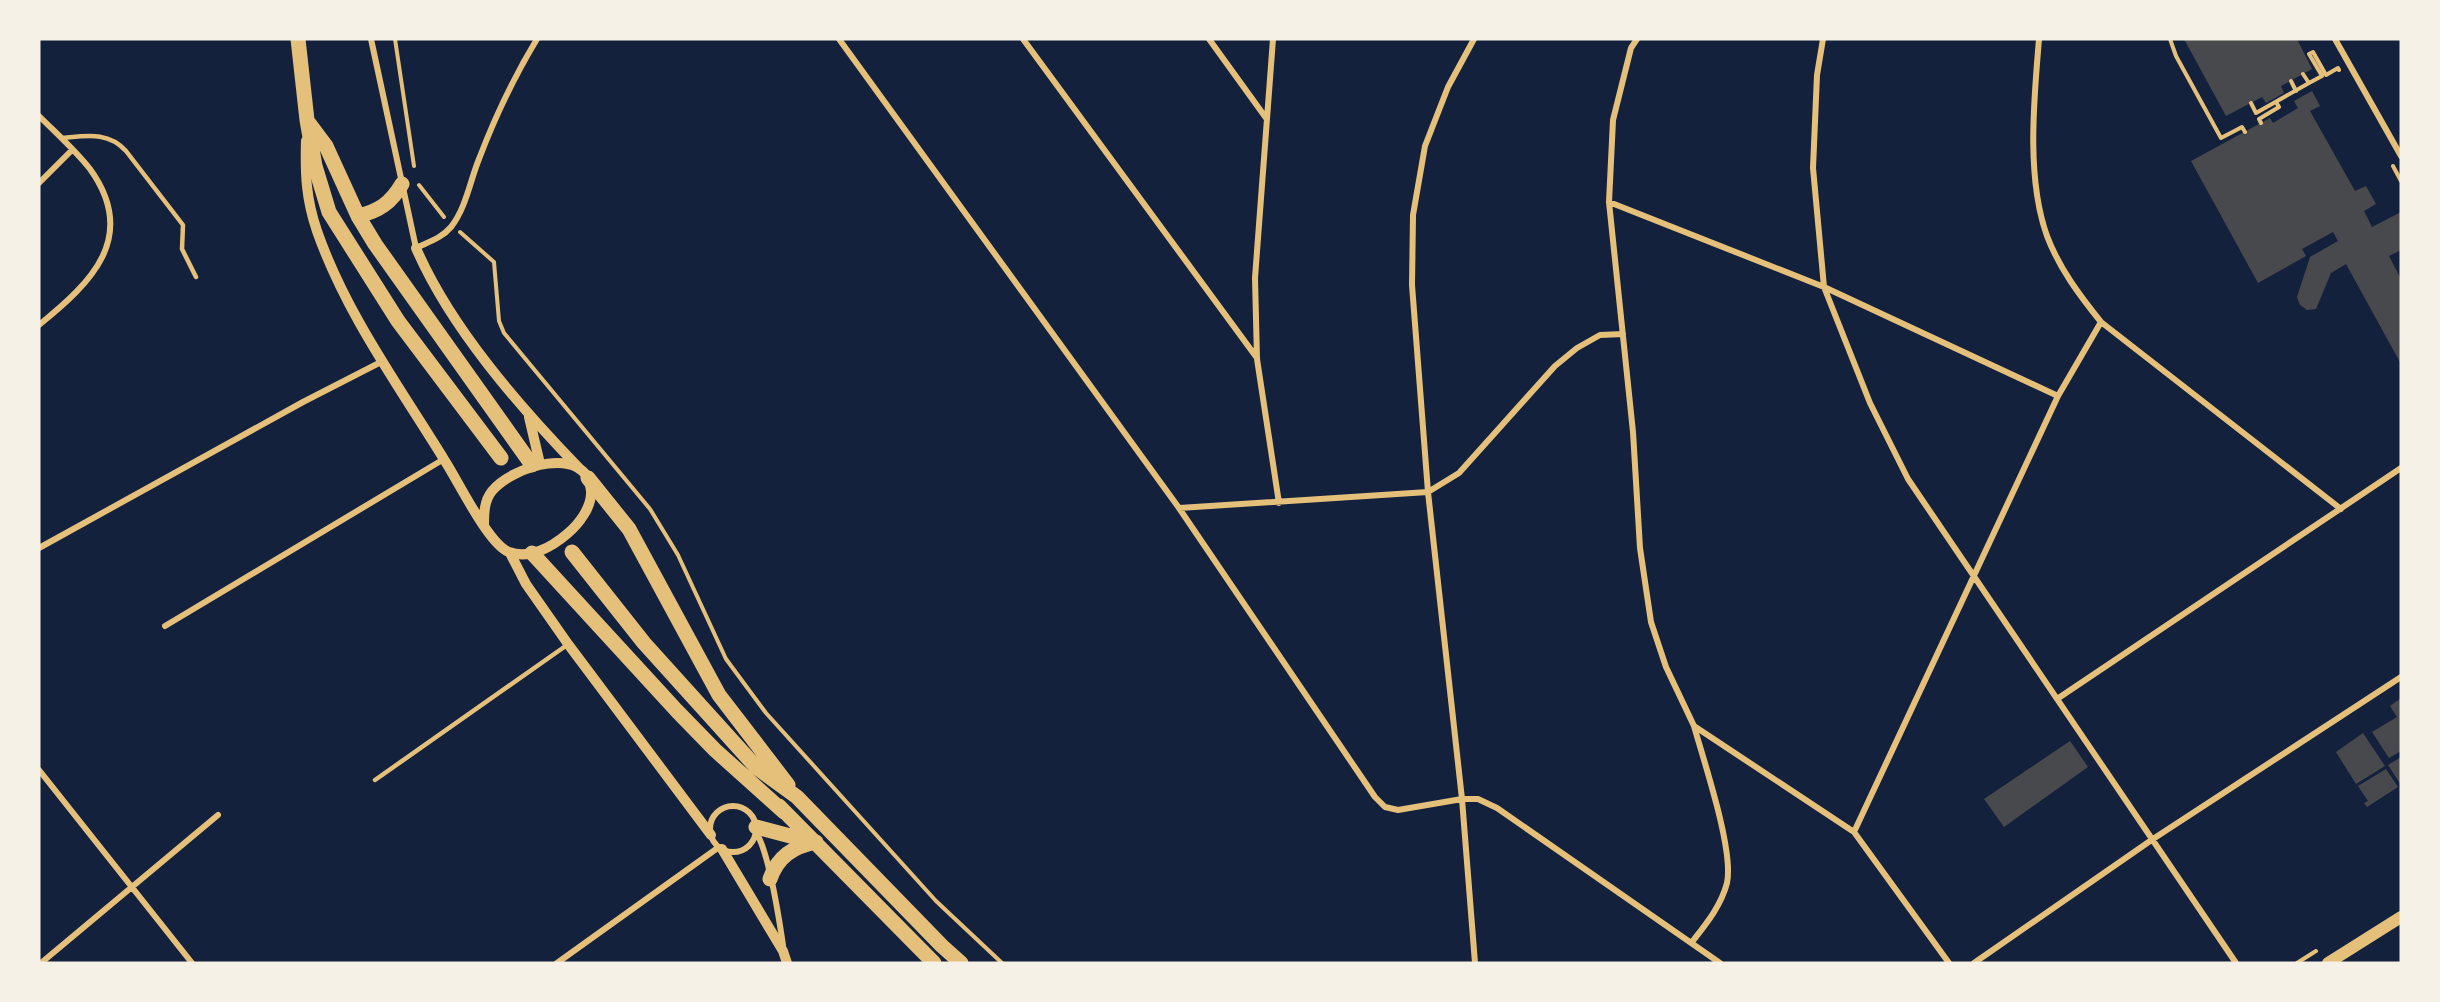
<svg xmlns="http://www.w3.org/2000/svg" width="2440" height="1002" font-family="'Zilla Slab',serif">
<rect width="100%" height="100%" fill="#14213d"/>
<path fill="#48494c" d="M 2184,39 L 2297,39 L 2312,69 L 2281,86 L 2284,93 L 2266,103 L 2262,97 L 2226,116 Z
M 2312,91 L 2320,106 L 2310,111 L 2355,191 L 2366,186 L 2376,204 L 2364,211 L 2372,227 L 2401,212 L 2401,250 L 2389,256 L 2401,279 L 2401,364 L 2346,264 L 2331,273 L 2316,309 L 2307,310 L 2300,305 L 2297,297 L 2310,257 L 2338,241 L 2333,232 L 2302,249 L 2306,256 L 2258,283 L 2191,161 L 2270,118 L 2273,123 L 2298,108 L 2294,101 Z
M 2401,698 L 2401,751 L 2389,758 L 2372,732 L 2397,717 L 2390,706 Z
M 2363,733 L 2385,766 L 2356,784 L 2336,752 Z
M 2070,741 L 2088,767 L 2004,827 L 1984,799 Z
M 2401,757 L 2401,785 L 2388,765 Z
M 2386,769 L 2398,787 L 2367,807 L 2364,803 L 2368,801 L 2358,786 Z"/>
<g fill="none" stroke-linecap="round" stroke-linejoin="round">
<path stroke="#e5c07b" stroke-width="4" d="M 395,39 L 414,166
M 2170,39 L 2176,56 L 2221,138 L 2242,127 L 2245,132
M 2303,74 L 2309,83 L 2322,76 L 2309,54 L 2313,52 L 2326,75 L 2338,68 L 2339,70
M 2291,81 L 2296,91
M 2251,103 L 2256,113 L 2309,83
M 2261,123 L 2259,119 L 2279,107 L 2276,102
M 2393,166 L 2401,181
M 419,185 L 444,217
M 460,232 L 494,262 L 499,321 L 504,333 L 650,509 L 678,555 L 726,659 L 766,713 L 936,901 L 1002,963
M 2297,963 L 2316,951"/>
<path stroke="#e5c07b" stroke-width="4.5" d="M 61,138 C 86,136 108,131 126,151 L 183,225 L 182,249 L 196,277
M 375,780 L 567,645"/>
<path stroke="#e5c07b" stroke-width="6" d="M 371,39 L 416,248 C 428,242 442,238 451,227 C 466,208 470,181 479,159 C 495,117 514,77 537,39
M 839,39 L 1179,508 L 1375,797 L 1385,807 L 1398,810 L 1462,799 L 1478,799 L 1497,808 L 1720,963
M 1023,39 L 1257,358
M 1209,39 L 1266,118
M 1273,39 L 1255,278 L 1257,359 L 1279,503
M 1474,39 L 1448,87 L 1425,146 L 1413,215 L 1412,285 L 1428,492 L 1462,799 L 1475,963
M 1637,39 L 1631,48 L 1613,120 L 1609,202 L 1633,432 L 1640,548 L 1651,622 L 1666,667 L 1694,726 L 1854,832 L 1949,963
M 1823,39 L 1817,75 L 1813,168 L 1824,287 L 1870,403 L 1908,479 L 2236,963
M 2039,39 C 2034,99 2026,178 2047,236 C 2059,268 2080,296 2101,322 L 2341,509
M 2335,39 L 2401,156
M 39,116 C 56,133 75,150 90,169 C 139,237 91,283 39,325
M 39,183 L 72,150
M 1609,202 L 1824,287 L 2058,396
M 1179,508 L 1428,492 L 1459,473 L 1555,366 L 1577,348 L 1600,335 L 1623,334
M 39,548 L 303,402 L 381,362
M 165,626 L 444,459
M 2057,699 L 2401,468
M 39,770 L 192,963
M710 829a23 23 0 1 1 46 0a23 23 0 1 1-46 0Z
M 756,832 C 769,853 779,918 783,945
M 1854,832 L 2058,396 L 2101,322
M 1692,942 C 1706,924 1721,906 1727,883 C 1734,850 1704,762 1694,726
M 41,963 L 218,815
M 557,963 L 719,847
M 1974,963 L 2153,839 L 2401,677"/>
<path stroke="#e5c07b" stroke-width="10" d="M 306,141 C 305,174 306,199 317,231 C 346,314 399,386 445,461 C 458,481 489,545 509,552 C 530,560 553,546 567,534 C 579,524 592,507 591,491 C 588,443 512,466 492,491 C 484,501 484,513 484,526
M 416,248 C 450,327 519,406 579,468
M 529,417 L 540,464
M 510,553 L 526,584 L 568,644 L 711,835
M 722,849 L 783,951 L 787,963"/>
<path stroke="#e5c07b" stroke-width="12" d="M 2328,963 L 2401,917"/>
<path stroke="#e5c07b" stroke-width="15" d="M 298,39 L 307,120 L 315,166 L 329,212 L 398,321 L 501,458
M 308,122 L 326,146 L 358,216 L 375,244 L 532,465
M 358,216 C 379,211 391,203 402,184
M 588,478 L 629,529 L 719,695 L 788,785
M 572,552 L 644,643 L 756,767 L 797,797 L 942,946 L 961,963
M 532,553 L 677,711 L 715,750 L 784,812
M 779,806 L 934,963
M 756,827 L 813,842
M 770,879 C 778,856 793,847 816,842"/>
</g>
<rect width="2440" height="1002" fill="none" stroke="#f6f1e7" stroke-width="81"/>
</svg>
